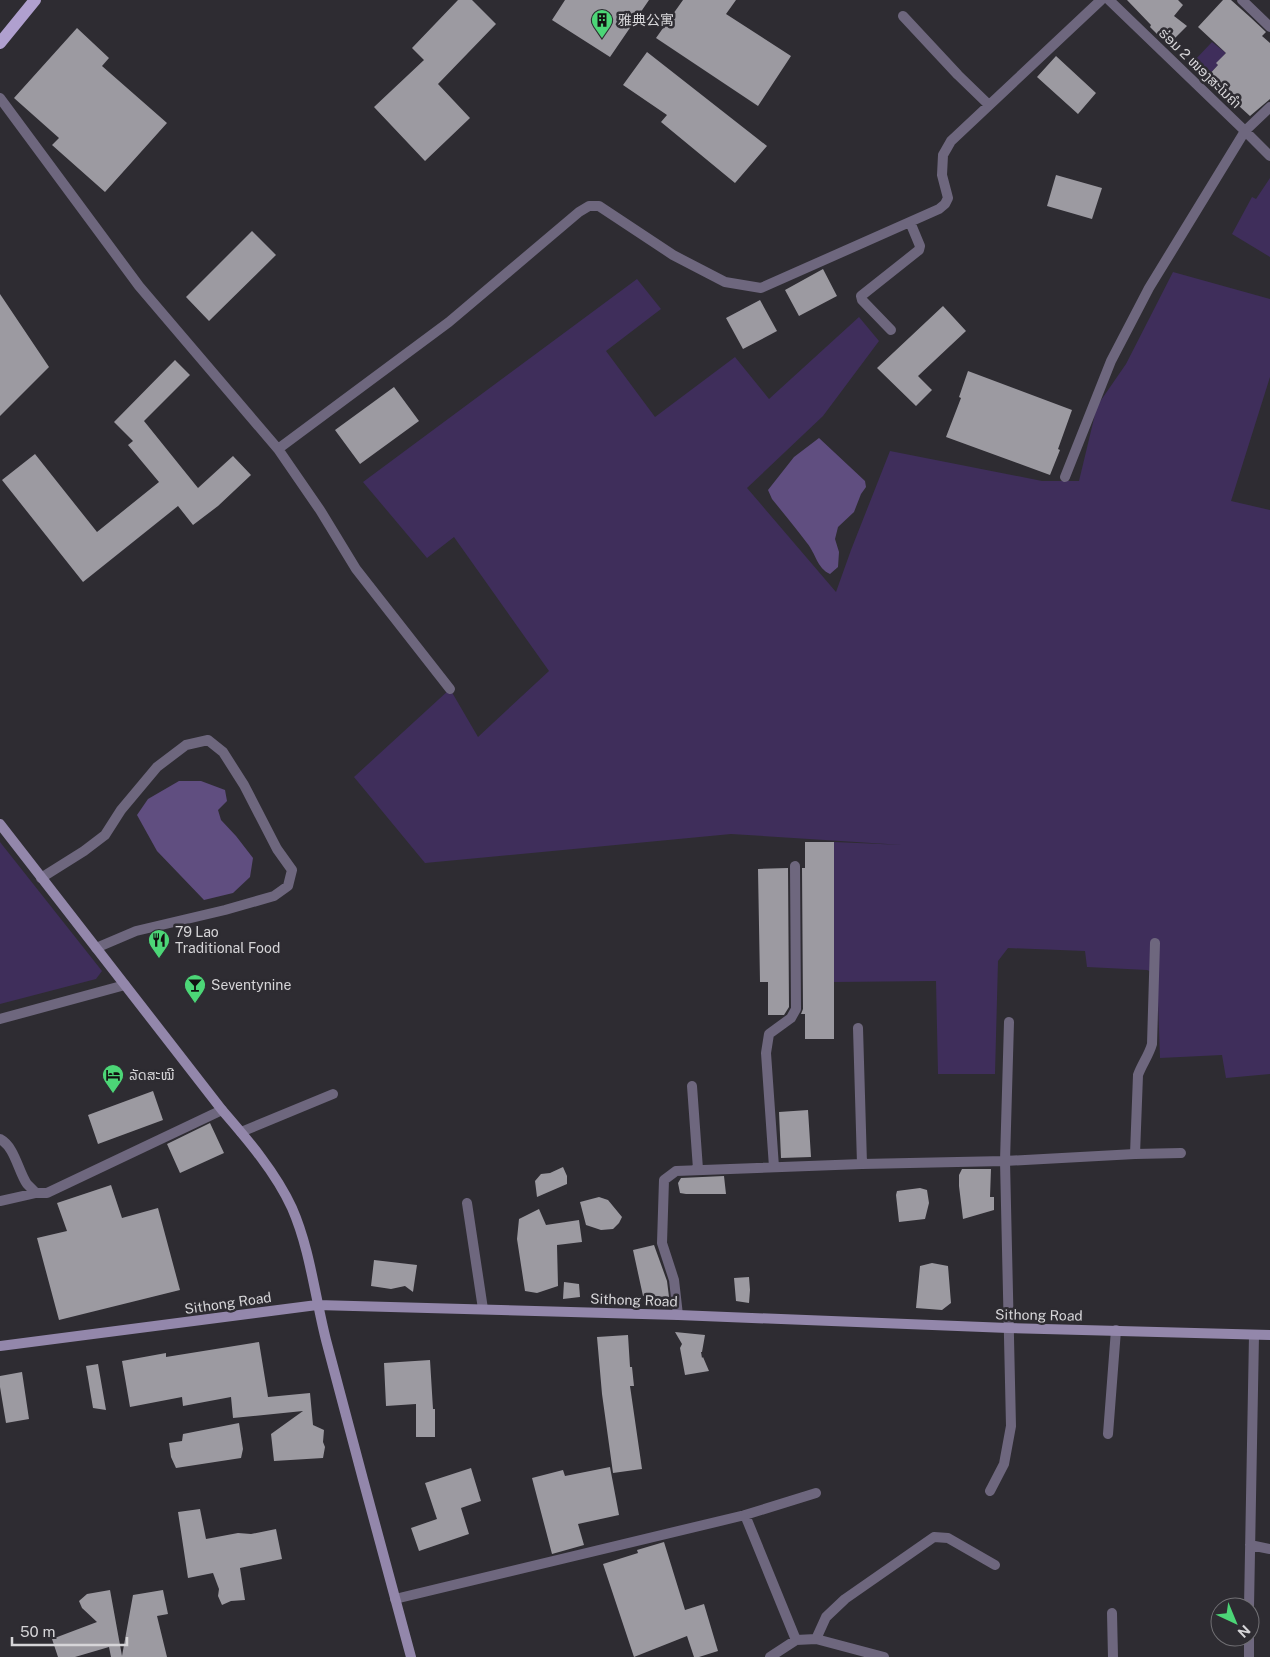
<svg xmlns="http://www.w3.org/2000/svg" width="1270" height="1657" font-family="'Public Sans','Noto Sans SC','Noto Sans Lao',sans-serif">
<rect width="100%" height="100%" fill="#2e2c32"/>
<path fill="#3f2e5b" d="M 1212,42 L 1226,53 L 1217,63 L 1218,65 L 1207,77 L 1193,62 Z
M 1270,178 L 1270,257 L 1232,234 L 1252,197 L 1256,199 Z
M 1173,272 L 1270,299 L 1270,377 L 1231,501 L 1270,510 L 1270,1074 L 1226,1078 L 1222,1055 L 1160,1058 L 1157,974 L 1147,970 L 1087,967 L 1085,951 L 1008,948 L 998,961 L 995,1074 L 938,1074 L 936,981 L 834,982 L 834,842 L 903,845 L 731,834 L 425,863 L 354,777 L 450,689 L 478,737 L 549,671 L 454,537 L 427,558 L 363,482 L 637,279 L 661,309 L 606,351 L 655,417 L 735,357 L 769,399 L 859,317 L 879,341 L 823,416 L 747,488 L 836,592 L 851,550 L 890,451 L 1042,481 L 1079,481 L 1097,406 L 1126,364 Z
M 0,842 L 102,971 L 96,979 L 0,1004 Z"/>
<path fill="#604e80" d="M 819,438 L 865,481 L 866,487 L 861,494 L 854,512 L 838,527 L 835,539 L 839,552 L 838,567 L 830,574 C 817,568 816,554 807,543 C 796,528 784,514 772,499 L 768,490 L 794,457 Z
M 179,781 L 201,781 L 225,790 L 227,801 L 218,810 L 221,820 L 236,836 L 253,858 L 250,877 L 233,893 L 204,900 L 157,851 L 137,815 L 148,799 Z"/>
<path fill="#9c9aa1" d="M 458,0 L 472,0 L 496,24 L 438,84 L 470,118 L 425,161 L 374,107 L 424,60 L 412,48 Z
M 565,0 L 649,0 L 610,57 L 552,20 Z
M 683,0 L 736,0 L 726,14 L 791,56 L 758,106 L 656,38 Z
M 1127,0 L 1178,0 L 1183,5 L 1174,16 L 1187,26 L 1168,45 L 1150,27 L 1151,25 Z
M 1223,0 L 1231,0 L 1250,17 L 1266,32 L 1262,36 L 1270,43 L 1270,99 L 1250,116 L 1207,77 L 1218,65 L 1216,63 L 1226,53 L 1198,27 Z
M 77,28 L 109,58 L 102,66 L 167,123 L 105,192 L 52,145 L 59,138 L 14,98 Z
M 647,52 L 767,146 L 735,183 L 661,122 L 667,115 L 623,85 Z
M 1056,56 L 1096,93 L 1078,114 L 1037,77 Z
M 1056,175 L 1102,188 L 1092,219 L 1047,206 Z
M 252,231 L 276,255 L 209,321 L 186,297 Z
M 823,269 L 837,296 L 799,316 L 785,290 Z
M 0,294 L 49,367 L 0,416 Z
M 760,300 L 777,331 L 743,349 L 726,318 Z
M 943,306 L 966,331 L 918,376 L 932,390 L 916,406 L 877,368 Z
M 175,360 L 190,375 L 144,421 L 198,488 L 233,456 L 251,475 L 218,506 L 193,525 L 178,506 L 83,582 L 2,480 L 35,454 L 97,532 L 159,482 L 128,445 L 133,441 L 114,422 Z
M 968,371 L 1072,410 L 1058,449 L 1060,450 L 1050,475 L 946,437 L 961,398 L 959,397 Z
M 394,387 L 419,421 L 360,464 L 335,430 Z
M 805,842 L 834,842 L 834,1039 L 805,1039 L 805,1014 L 801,1014 L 803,1009 L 802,868 L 805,868 Z
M 788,868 L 789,1007 L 784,1015 L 768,1015 L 768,982 L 760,982 L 758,869 Z
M 153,1091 L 163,1120 L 98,1144 L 88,1115 Z
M 808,1110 L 811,1157 L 781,1158 L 779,1112 Z
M 210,1123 L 224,1153 L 180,1173 L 167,1144 Z
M 563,1167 L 567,1176 L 567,1184 L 537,1197 L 535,1181 L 541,1174 L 550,1173 Z
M 962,1169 L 991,1169 L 990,1197 L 994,1197 L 994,1210 L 963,1219 L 959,1186 L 959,1175 Z
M 724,1176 L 726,1194 L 686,1194 L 680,1193 L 678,1183 L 681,1178 Z
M 111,1185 L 122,1218 L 158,1208 L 180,1290 L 59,1320 L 37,1238 L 67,1231 L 57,1203 Z
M 920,1188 L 927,1190 L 929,1203 L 925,1219 L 899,1222 L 896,1195 L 897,1191 Z
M 599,1197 L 608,1200 L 622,1217 L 619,1223 L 613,1229 L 601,1230 L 586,1225 L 580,1202 Z
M 539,1209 L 546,1225 L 579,1220 L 582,1242 L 557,1245 L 558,1286 L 537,1293 L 525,1291 L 517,1239 L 519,1219 Z
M 654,1245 L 667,1281 L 669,1297 L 643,1296 L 633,1250 Z
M 374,1260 L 417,1265 L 413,1292 L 405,1286 L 391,1289 L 371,1286 Z
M 932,1263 L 948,1266 L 951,1303 L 942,1310 L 916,1308 L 920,1266 Z
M 749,1277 L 750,1290 L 749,1303 L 736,1301 L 734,1278 Z
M 564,1282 L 579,1284 L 580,1297 L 563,1299 Z
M 675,1332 L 705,1335 L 702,1352 L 701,1352 L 702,1358 L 703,1357 L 709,1371 L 685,1375 L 680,1348 L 682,1344 Z
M 628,1335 L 630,1367 L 632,1367 L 634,1386 L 630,1386 L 642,1469 L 613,1473 L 602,1394 L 597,1337 Z
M 259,1342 L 268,1397 L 310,1393 L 313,1425 L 324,1430 L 323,1442 L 325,1447 L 323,1458 L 274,1461 L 271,1434 L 303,1411 L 233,1418 L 231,1397 L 183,1406 L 182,1397 L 130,1407 L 122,1361 L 166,1353 L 166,1357 Z
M 430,1360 L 433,1409 L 435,1409 L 435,1437 L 416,1437 L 416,1404 L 386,1406 L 384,1363 Z
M 98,1364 L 106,1410 L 93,1408 L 86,1366 Z
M 22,1372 L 29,1419 L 6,1423 L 0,1387 L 0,1376 Z
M 239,1423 L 243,1449 L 241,1458 L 176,1468 L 171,1457 L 169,1443 L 182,1441 L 183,1434 Z
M 610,1467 L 619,1515 L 578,1524 L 584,1545 L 552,1554 L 532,1478 L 563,1470 L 565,1476 Z
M 471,1468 L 481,1501 L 461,1508 L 469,1534 L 419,1551 L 411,1528 L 437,1519 L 425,1483 Z
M 200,1509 L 206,1539 L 238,1533 L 251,1534 L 276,1529 L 282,1559 L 240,1568 L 245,1600 L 231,1601 L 222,1605 L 218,1596 L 219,1589 L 213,1573 L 188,1578 L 178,1512 Z
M 664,1542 L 685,1610 L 704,1604 L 718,1651 L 699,1657 L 694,1657 L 687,1636 L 634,1657 L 603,1564 L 638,1553 L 637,1550 Z
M 110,1590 L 122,1656 L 133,1595 L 163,1590 L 168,1614 L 157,1616 L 167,1657 L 111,1657 L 109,1647 L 75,1657 L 58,1657 L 52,1639 L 97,1622 L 82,1608 L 79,1601 L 87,1594 Z"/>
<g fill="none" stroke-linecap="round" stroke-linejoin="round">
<path stroke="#6e677e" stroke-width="10" d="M 1109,0 L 1245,131 L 1270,156
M 1242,0 L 1270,27
M 903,16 L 958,75 L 989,105
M 0,98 L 139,286 L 278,449 L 320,510 L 356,569 L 450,689
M 891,330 L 862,300 L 861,296 L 919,250 L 920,246 L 910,222
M 278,449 L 449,322 L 579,212 L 589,206 L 599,206 L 673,255 L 725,282 L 761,288 L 939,209 L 945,204 L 948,198 L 942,175 L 943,155 L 951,141 L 1101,0
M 1065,477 L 1111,361 L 1149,288 L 1245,131 L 1270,107
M 41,878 L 84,851 L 105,835 L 121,810 L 157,767 L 186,745 L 208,740 L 223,752 L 244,785 L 277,849 L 292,870 L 288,886 L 274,896 L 225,910 L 136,931 L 96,948
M 0,1019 L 125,985
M 858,1028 L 862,1164
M 692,1086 L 698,1169
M 241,1132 L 333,1094
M 0,1139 C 15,1147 18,1171 27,1184 C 30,1187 33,1190 36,1193 L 47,1193 L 222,1110
M 1135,1154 L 1138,1075 C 1142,1064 1149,1055 1152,1044 L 1155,943
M 774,1167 L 766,1053 L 769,1034 L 791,1018 L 796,1009 L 795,866
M 1,1201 L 36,1193
M 467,1203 L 483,1309
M 678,1315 L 674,1280 L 662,1243 L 664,1180 L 676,1171 L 862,1164 L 1005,1161 L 1135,1154 L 1181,1153
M 1108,1434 L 1116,1330
M 990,1491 L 1004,1464 L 1011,1426 L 1005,1161 L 1009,1022
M 745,1515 L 796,1640
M 1250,1545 L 1270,1549
M 395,1599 L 745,1515 L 816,1493
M 1249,1607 L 1254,1335
M 1112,1613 L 1113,1657
M 816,1639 L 826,1617 L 845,1599 L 934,1537 L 948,1538 L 995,1565
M 770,1657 L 796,1640 L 816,1639 L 884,1657
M 1249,1657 L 1249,1637"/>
<path stroke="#9387ab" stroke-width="10" d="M 0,824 L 222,1110 C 248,1140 276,1173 292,1208 C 310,1249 315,1297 326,1340 C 354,1446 382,1551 411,1657
M 0,1346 L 317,1305 L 678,1315 L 1008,1328 L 1270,1335"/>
<path stroke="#b0a0cf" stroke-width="12" d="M 0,43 L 35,0"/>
</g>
<defs>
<g id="building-pin" transform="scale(1.125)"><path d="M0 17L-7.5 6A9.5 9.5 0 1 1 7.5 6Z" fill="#4cd677" stroke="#2e2c32"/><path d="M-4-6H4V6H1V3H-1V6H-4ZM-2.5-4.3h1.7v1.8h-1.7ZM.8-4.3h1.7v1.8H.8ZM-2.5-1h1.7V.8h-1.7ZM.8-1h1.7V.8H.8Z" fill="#111"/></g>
<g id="restaurant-pin" transform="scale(1.125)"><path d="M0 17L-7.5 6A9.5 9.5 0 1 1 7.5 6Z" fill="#4cd677" stroke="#2e2c32"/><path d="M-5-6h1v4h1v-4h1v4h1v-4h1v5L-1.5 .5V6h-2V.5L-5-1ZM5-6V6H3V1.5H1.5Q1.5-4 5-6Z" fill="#111"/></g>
<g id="bar-pin" transform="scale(1.125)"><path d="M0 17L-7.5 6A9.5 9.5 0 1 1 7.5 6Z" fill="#4cd677" stroke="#2e2c32"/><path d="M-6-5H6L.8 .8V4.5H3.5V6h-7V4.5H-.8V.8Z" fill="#111"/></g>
<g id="hotel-pin" transform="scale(1.125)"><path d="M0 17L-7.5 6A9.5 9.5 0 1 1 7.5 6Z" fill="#4cd677" stroke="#2e2c32"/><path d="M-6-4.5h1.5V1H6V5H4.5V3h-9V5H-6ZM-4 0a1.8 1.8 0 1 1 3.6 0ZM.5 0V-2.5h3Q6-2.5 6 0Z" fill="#111"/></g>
</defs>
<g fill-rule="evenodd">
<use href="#building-pin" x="602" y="20"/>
<use href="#restaurant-pin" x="159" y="940"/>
<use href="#bar-pin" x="195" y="985"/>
<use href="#hotel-pin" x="113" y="1075"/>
</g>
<g text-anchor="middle" stroke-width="5" stroke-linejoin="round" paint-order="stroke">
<g font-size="14" fill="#d6d5d8" stroke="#2e2c32" text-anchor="start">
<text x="618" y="25">雅典公寓</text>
<text x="175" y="937">79 Lao<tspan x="175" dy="16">Traditional Food</tspan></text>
<text x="211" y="990">Seventynine</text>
<text x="129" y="1080">ລັດສະໝີ</text>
</g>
<g font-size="14" fill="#d6d5d8" stroke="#2e2c32">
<text transform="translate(1200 68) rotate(44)" y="5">ຮ່ອມ 2 ໜອງສະໂນຄໍາ</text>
<text transform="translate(634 1300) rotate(2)" y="5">Sithong Road</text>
<text transform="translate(228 1303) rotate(-8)" y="5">Sithong Road</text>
<text transform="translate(1039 1315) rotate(1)" y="5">Sithong Road</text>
</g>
</g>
<g transform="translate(1235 1622) rotate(136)"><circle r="24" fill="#2e2c32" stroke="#717074"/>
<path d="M0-4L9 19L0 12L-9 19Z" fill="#4cd677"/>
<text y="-8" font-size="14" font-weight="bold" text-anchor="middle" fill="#d6d5d8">N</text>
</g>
<path d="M12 1637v8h115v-8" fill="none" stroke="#d6d5d8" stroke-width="2.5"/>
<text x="20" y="1637" font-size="15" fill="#d6d5d8" stroke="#2e2c32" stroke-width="4" paint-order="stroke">50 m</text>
</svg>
